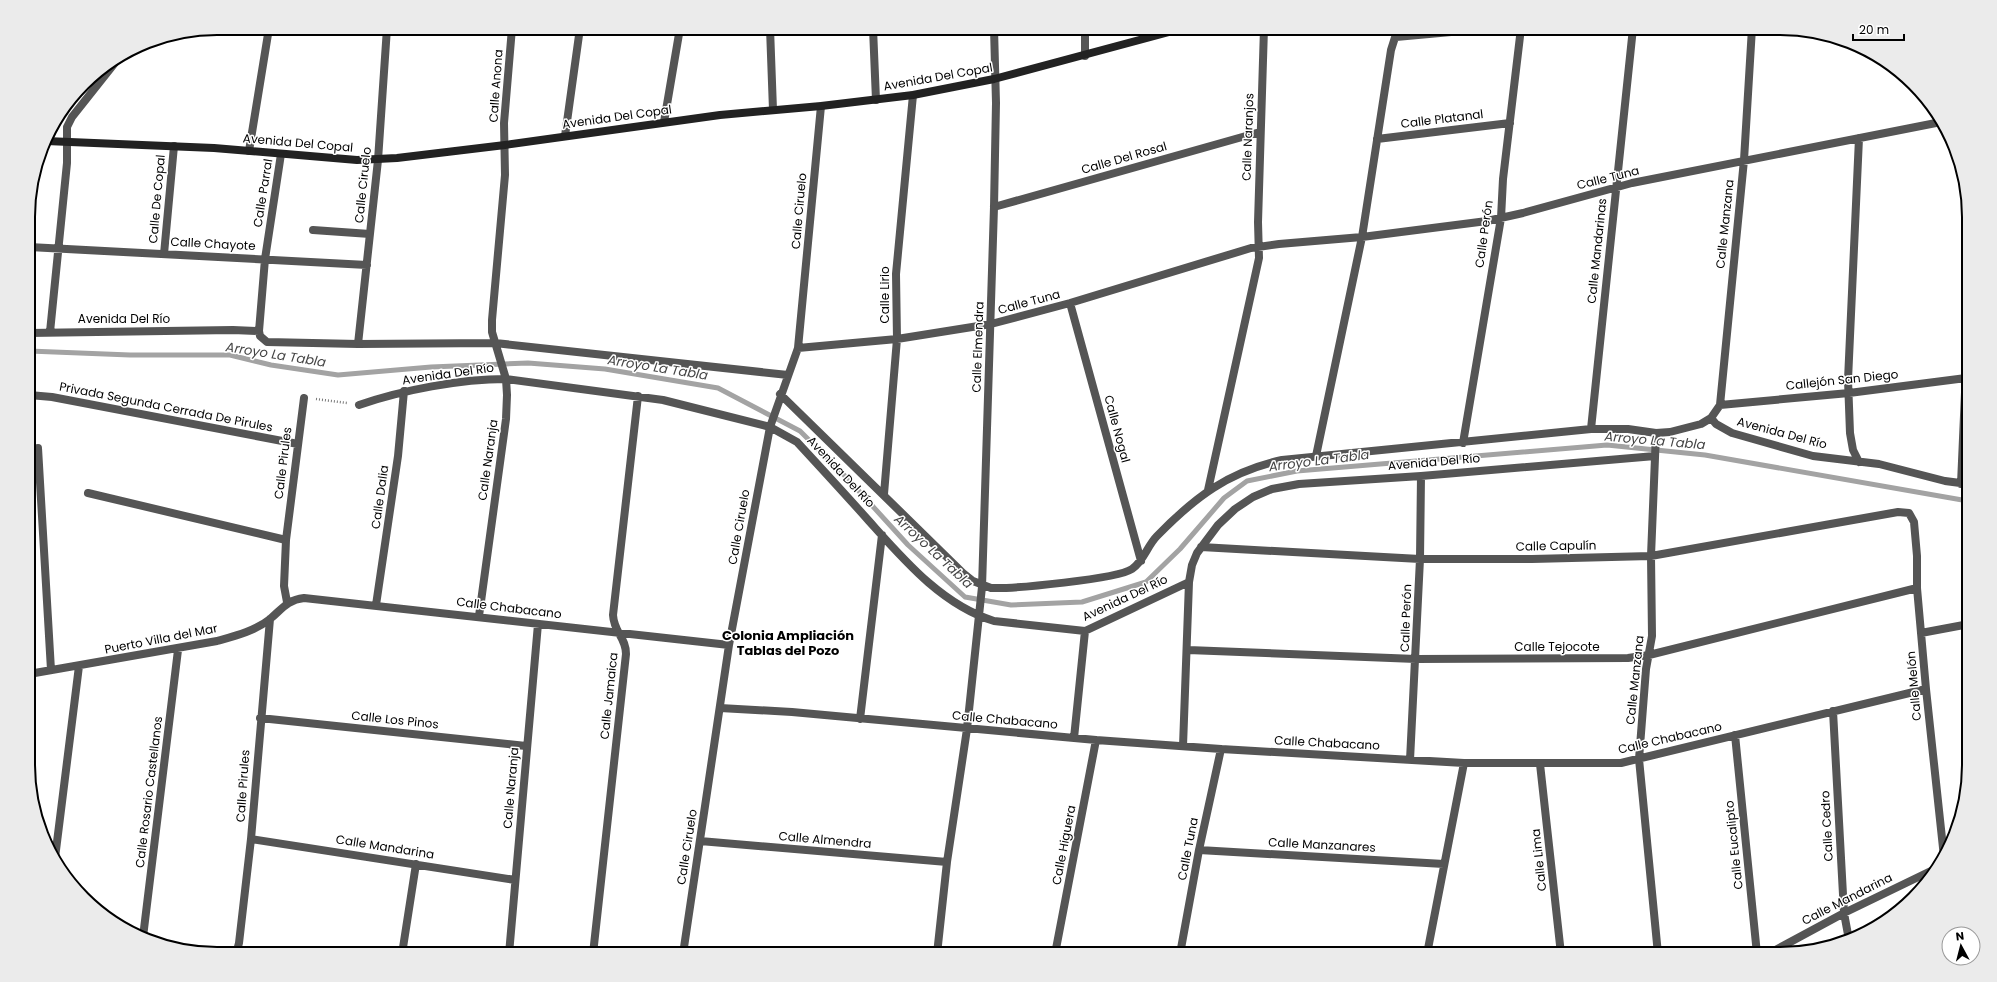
<svg xmlns="http://www.w3.org/2000/svg" width="1997" height="982" font-family="Poppins,sans-serif">
<rect width="100%" height="100%" fill="#fff"/>
<g fill="none" stroke-linecap="round" stroke-linejoin="round">
<path stroke="#a3a3a3" stroke-width="5" d="M 29,351 L 130,355 L 230,355 L 271,365 L 338,375 L 431,367 L 528,363 L 605,369 L 718,388 L 800,431 L 847,478 L 908,545 L 965,597 L 1011,605 L 1082,602 L 1146,582 L 1180,549 L 1224,498 L 1247,481 L 1297,471 L 1607,445 L 1705,455 L 1968,501"/>
<path stroke="#777" stroke-width="2.5" stroke-dasharray="1 2" stroke-linecap="butt" d="M 316,399 L 347,403"/>
<path stroke="#555" stroke-width="8" d="M 770,28 L 773,110
M 873,28 L 876,100
M 1085,28 L 1085,56
M 1396,37 L 1495,28
M 664,122 L 680,28
M 565,136 L 580,28
M 1859,138 L 1848,380 L 1850,433 L 1853,450 L 1859,462
M 1377,139 L 1510,123
M 249,151 L 269,28
M 994,207 L 1260,132
M 313,230 L 370,234
M 29,247 L 367,265
M 164,254 L 174,146
M 1070,303 L 1141,561
M 259,331 L 265,259 L 281,154
M 50,332 L 67,163 L 67,127 L 72,117 L 118,59
M 29,333 L 233,330 L 259,331 L 260,336 L 267,342 L 358,344 L 495,343 L 788,375
M 358,344 L 378,160 L 387,28
M 798,348 L 897,339 L 991,324 L 1070,303 L 1251,248 L 1279,244 L 1362,237 L 1487,221 L 1523,213 L 1632,183 L 1941,122
M 780,394 L 963,573 L 973,581 L 991,588 C 1013,589 1117,579 1132,569 C 1144,561 1147,546 1157,536 C 1195,497 1228,472 1282,460 L 1591,429 L 1628,429 L 1656,433 L 1670,432 L 1701,424 L 1711,418 L 1716,424 L 1732,433 L 1813,456 L 1879,464 L 1945,481 L 1968,484
M 29,395 L 52,397 L 298,444
M 359,405 C 402,390 461,379 506,379 L 663,400 L 770,427 L 797,442 C 821,468 845,494 869,521 C 904,560 942,605 994,621 L 1085,631 L 1189,582 L 1192,565 L 1197,553 L 1218,525 L 1235,509 L 1253,497 L 1272,489 L 1299,484 L 1421,476 L 1655,456
M 1720,405 L 1849,393 L 1966,378
M 1711,418 L 1720,405 L 1744,160 L 1752,28
M 1591,429 L 1633,28
M 1656,433 L 1651,556 L 1652,636 L 1646,669 L 1639,759 L 1658,954
M 1463,443 L 1501,218 L 1503,179 L 1521,28
M 38,448 L 51,670
M 1316,456 L 1362,237 L 1391,50 L 1398,28
M 1961,484 L 1968,324
M 1208,490 L 1259,258 L 1258,222 L 1264,28
M 88,493 L 286,540
M 884,494 L 897,339 L 896,274 L 913,95
M 1201,547 L 1420,559 L 1532,559 L 1651,556 L 1898,512 L 1909,513 L 1914,522 L 1917,556 L 1917,588 L 1926,689 L 1944,857
M 287,602 L 284,586 L 286,540 L 304,398
M 376,605 L 398,456 L 404,391
M 479,616 L 506,419 L 507,395 L 506,379 L 492,332 L 492,320 L 505,175 L 504,123 L 512,28
M 1921,633 L 1969,624
M 1188,650 L 1416,659 L 1628,658 L 1649,655 L 1917,588
M 29,674 L 217,641 C 235,636 255,631 270,619 C 282,609 287,600 304,598 L 729,645
M 720,708 L 792,712 L 1096,740 L 1221,749 L 1464,763 L 1621,763 L 1926,689
M 1833,711 L 1844,913 L 1849,940
M 260,718 L 526,746
M 860,719 L 882,535
M 1735,735 L 1757,954
M 1074,738 L 1085,631
M 1183,746 L 1189,582
M 1410,760 L 1420,559 L 1421,476
M 1540,764 L 1561,954
M 251,839 L 515,880
M 700,841 L 947,862
M 1199,850 L 1444,864
M 55,858 L 79,666
M 143,937 L 178,650
M 1181,950 L 1236,954
M 236,954 L 239,943 L 251,839 L 270,619
M 402,954 L 416,864
M 509,954 L 538,624
M 593,954 L 626,654 C 626,637 614,633 613,615 L 638,396
M 683,954 L 729,645 L 770,427 L 798,348 L 821,106
M 937,954 L 947,862 L 967,729 L 982,587 L 994,207 L 996,103 L 994,28
M 1055,954 L 1096,740
M 1180,954 L 1199,850 L 1221,749
M 1427,954 L 1464,763
M 1768,954 L 1844,913 L 1937,868"/>
<path stroke="#222" stroke-width="8" d="M 46,141 L 214,148 L 357,160 L 397,158 L 505,145 L 720,115 L 821,106 L 913,95 L 994,79 L 1184,28"/>
</g>
<g text-anchor="middle" stroke-width="3" stroke-linejoin="round" paint-order="stroke">
<g font-size="12" fill="#000" stroke="#fff">
<text transform="translate(938 77) rotate(-10)" y="4">Avenida Del Copal</text>
<text transform="translate(496 86) rotate(-86)" y="4">Calle Anona</text>
<text transform="translate(617 117) rotate(-8)" y="4">Avenida Del Copal</text>
<text transform="translate(1442 119) rotate(-7)" y="4">Calle Platanal</text>
<text transform="translate(1248 137) rotate(-88)" y="4">Calle Naranjos</text>
<text transform="translate(298 143) rotate(5)" y="4">Avenida Del Copal</text>
<text transform="translate(1124 158) rotate(-16)" y="4">Calle Del Rosal</text>
<text transform="translate(1608 178) rotate(-14)" y="4">Calle Tuna</text>
<text transform="translate(363 185) rotate(-84)" y="4">Calle Ciruelo</text>
<text transform="translate(263 193) rotate(-81)" y="4">Calle Parral</text>
<text transform="translate(157 199) rotate(-85)" y="4">Calle De Copal</text>
<text transform="translate(799 211) rotate(-85)" y="4">Calle Ciruelo</text>
<text transform="translate(1725 224) rotate(-84)" y="4">Calle Manzana</text>
<text transform="translate(1484 234) rotate(-82)" y="4">Calle Perón</text>
<text transform="translate(213 244) rotate(3)" y="4">Calle Chayote</text>
<text transform="translate(1597 251) rotate(-84)" y="4">Calle Mandarinas</text>
<text transform="translate(885 295) rotate(-90)" y="4">Calle Lirio</text>
<text transform="translate(1029 302) rotate(-15)" y="4">Calle Tuna</text>
<text x="124" y="323">Avenida Del Río</text>
<text transform="translate(978 347) rotate(-88)" y="4">Calle Elmendra</text>
<text transform="translate(448 374) rotate(-8)" y="4">Avenida Del Río</text>
<text transform="translate(1842 380) rotate(-6)" y="4">Callejón San Diego</text>
<text transform="translate(166 407) rotate(11)" y="4">Privada Segunda Cerrada De Pirules</text>
<text transform="translate(1117 429) rotate(75)" y="4">Calle Nogal</text>
<text transform="translate(1782 433) rotate(15)" y="4">Avenida Del Río</text>
<text transform="translate(488 460) rotate(-82)" y="4">Calle Naranja</text>
<text transform="translate(1434 462) rotate(-5)" y="4">Avenida Del Río</text>
<text transform="translate(283 463) rotate(-83)" y="4">Calle Pirules</text>
<text transform="translate(841 472) rotate(47)" y="4">Avenida Del Río</text>
<text transform="translate(380 497) rotate(-82)" y="4">Calle Dalia</text>
<text transform="translate(739 527) rotate(-80)" y="4">Calle Ciruelo</text>
<text transform="translate(1556 546) rotate(-1)" y="4">Calle Capulín</text>
<text transform="translate(1125 598) rotate(-25)" y="4">Avenida Del Río</text>
<text transform="translate(509 608) rotate(7)" y="4">Calle Chabacano</text>
<text transform="translate(1406 618) rotate(-88)" y="4">Calle Perón</text>
<text transform="translate(161 639) rotate(-11)" y="4">Puerto Villa del Mar</text>
<text x="1557" y="651">Calle Tejocote</text>
<text transform="translate(1635 680) rotate(-84)" y="4">Calle Manzana</text>
<text transform="translate(1914 686) rotate(-95)" y="4">Calle Melón</text>
<text transform="translate(609 696) rotate(-84)" y="4">Calle Jamaica</text>
<text transform="translate(395 720) rotate(6)" y="4">Calle Los Pinos</text>
<text transform="translate(1005 720) rotate(5)" y="4">Calle Chabacano</text>
<text transform="translate(1670 738) rotate(-13)" y="4">Calle Chabacano</text>
<text transform="translate(1327 743) rotate(3)" y="4">Calle Chabacano</text>
<text transform="translate(243 786) rotate(-86)" y="4">Calle Pirules</text>
<text transform="translate(511 788) rotate(-85)" y="4">Calle Naranja</text>
<text transform="translate(149 792) rotate(-83)" y="4">Calle Rosario Castellanos</text>
<text transform="translate(1827 826) rotate(-93)" y="4">Calle Cedro</text>
<text transform="translate(825 840) rotate(5)" y="4">Calle Almendra</text>
<text transform="translate(1064 845) rotate(-79)" y="4">Calle Higuera</text>
<text transform="translate(1322 845) rotate(3)" y="4">Calle Manzanares</text>
<text transform="translate(1734 845) rotate(-96)" y="4">Calle Eucalipto</text>
<text transform="translate(385 847) rotate(9)" y="4">Calle Mandarina</text>
<text transform="translate(687 847) rotate(-81)" y="4">Calle Ciruelo</text>
<text transform="translate(1188 849) rotate(-79)" y="4">Calle Tuna</text>
<text transform="translate(1539 860) rotate(-96)" y="4">Calle Lima</text>
<text transform="translate(1847 899) rotate(-27)" y="4">Calle Mandarina</text>
</g>
<g font-size="13" font-style="italic" fill="#444" stroke="#fff">
<text transform="translate(276 354) rotate(9)" y="5">Arroyo La Tabla</text>
<text transform="translate(658 367) rotate(9)" y="5">Arroyo La Tabla</text>
<text transform="translate(1655 440) rotate(5)" y="5">Arroyo La Tabla</text>
<text transform="translate(1319 460) rotate(-7)" y="5">Arroyo La Tabla</text>
<text transform="translate(934 551) rotate(43)" y="5">Arroyo La Tabla</text>
</g>
<g font-size="13" font-weight="bold" fill="#000" stroke="#fff">
<text x="788" y="640">Colonia Ampliación<tspan x="788" dy="15">Tablas del Pozo</tspan></text>
</g>
</g>
<path d="M0 0H1997V982H0ZM217 35H1780A182 182 0 0 1 1962 217V765A182 182 0 0 1 1780 947H217A182 182 0 0 1 35 765V217A182 182 0 0 1 217 35Z" fill="#ebebeb" fill-rule="evenodd"/>
<path fill="none" stroke="#000" stroke-width="2" d="M217 35H1780A182 182 0 0 1 1962 217V765A182 182 0 0 1 1780 947H217A182 182 0 0 1 35 765V217A182 182 0 0 1 217 35Z"/>
<g transform="translate(1961 946) rotate(353)"><circle r="19" fill="#ffffff" stroke="#999999"/>
<path d="M0-3L7 15L0 10L-7 15Z" fill="#000000"/>
<text y="-6" font-size="11" font-weight="bold" text-anchor="middle" fill="#000000">N</text>
</g>
<path d="M1853 34v6h51v-6" fill="none" stroke="#000000" stroke-width="2"/>
<text x="1859" y="34" font-size="12" fill="#000000" stroke="#ffffff" stroke-width="3" paint-order="stroke">20 m</text>
</svg>
